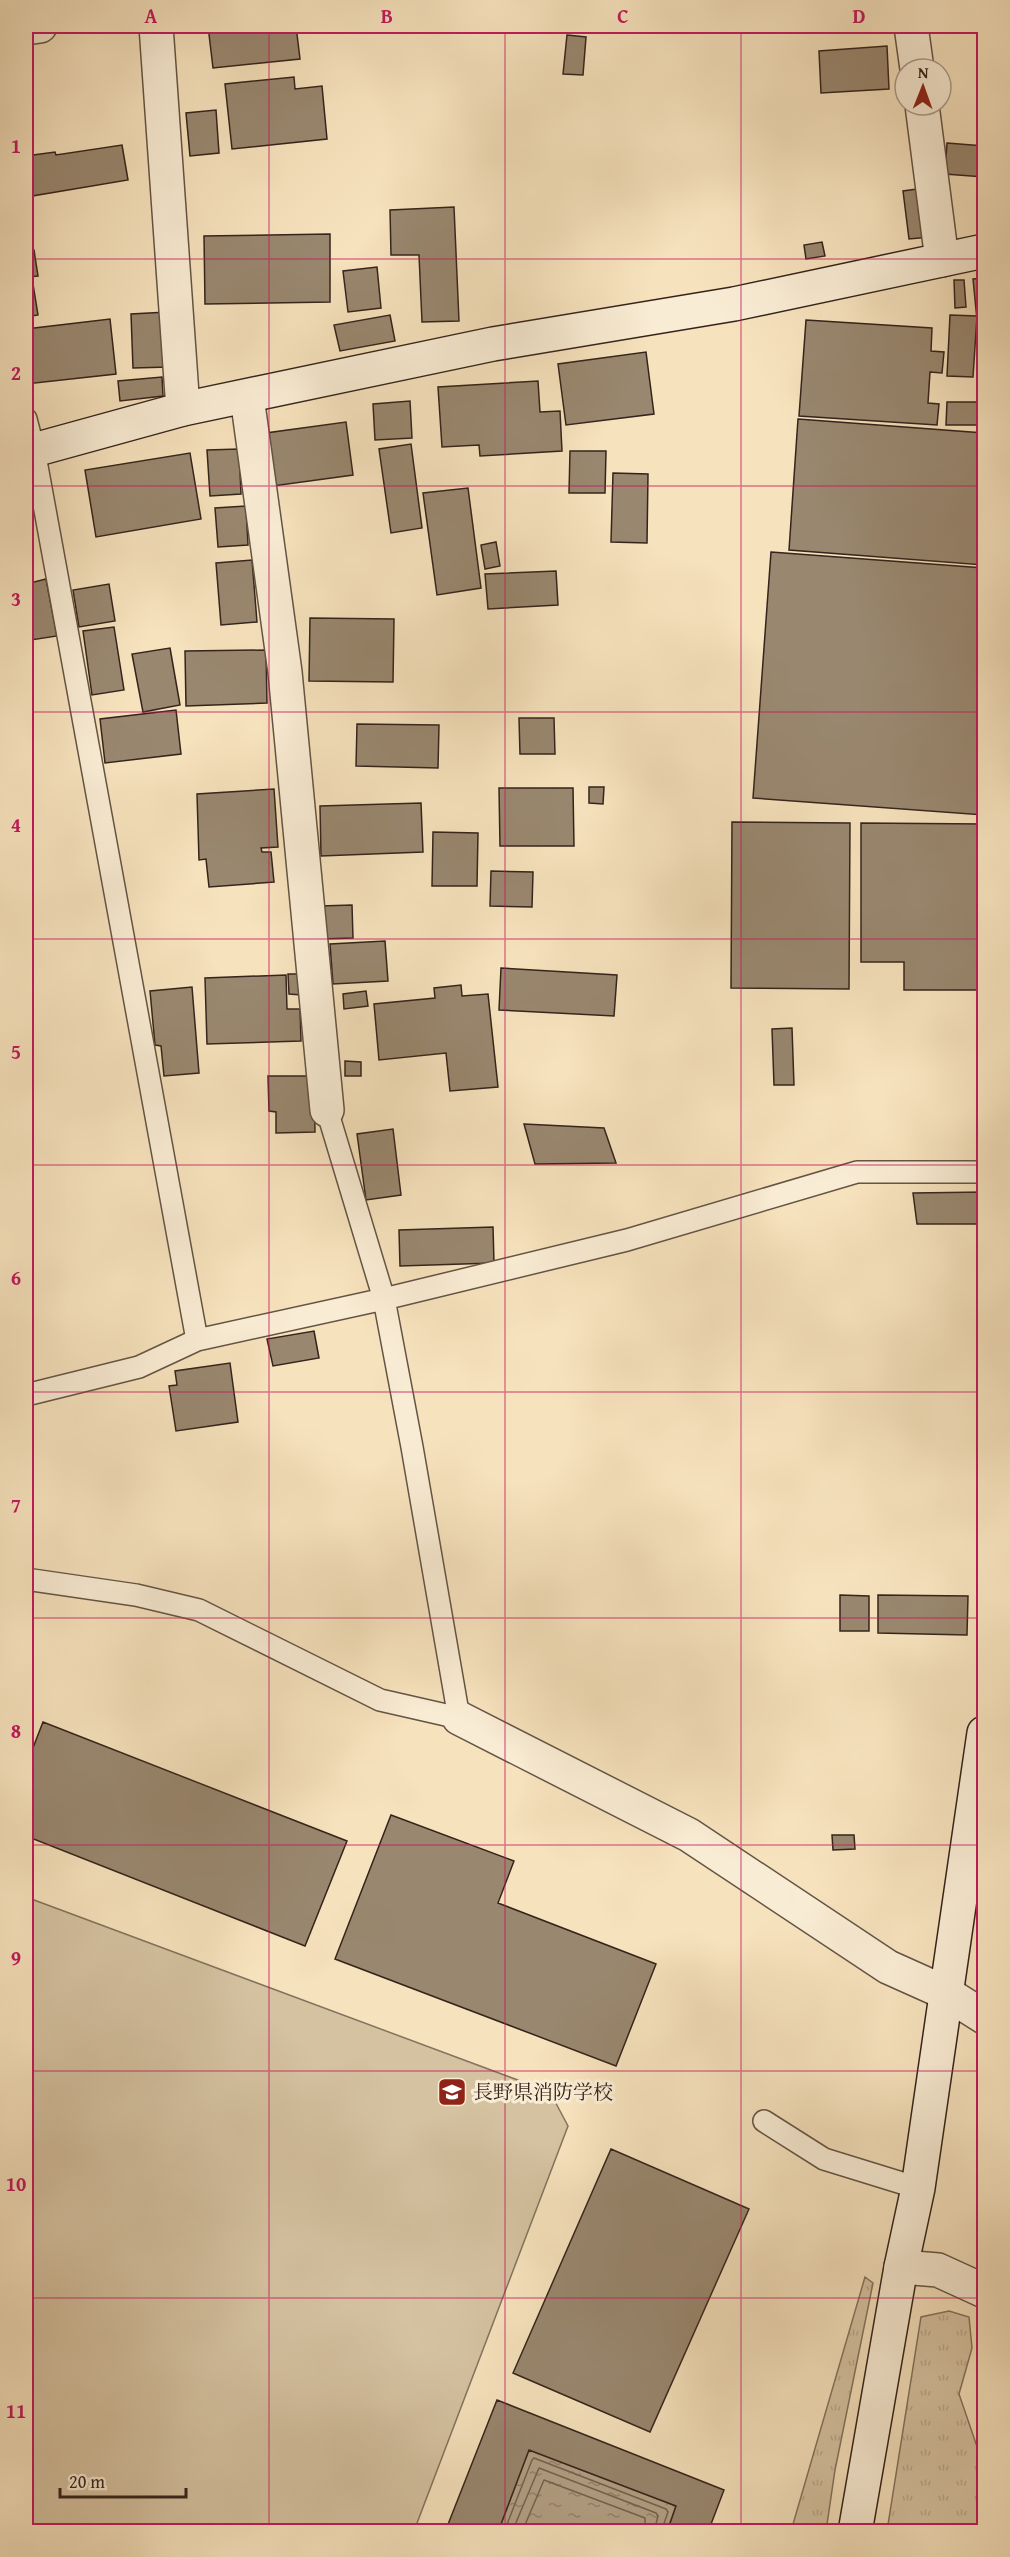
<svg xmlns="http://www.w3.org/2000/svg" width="1010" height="2557" font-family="'Gentium Book Plus','Noto Serif JP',serif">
<defs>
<pattern id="grass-tufts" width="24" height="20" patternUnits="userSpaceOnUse" patternTransform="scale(1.5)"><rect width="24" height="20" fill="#d5c2a1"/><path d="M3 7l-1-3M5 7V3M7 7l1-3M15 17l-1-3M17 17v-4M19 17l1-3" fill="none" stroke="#b7a78a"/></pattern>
<pattern id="water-ripples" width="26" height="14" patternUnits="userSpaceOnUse" patternTransform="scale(1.5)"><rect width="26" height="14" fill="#b4a186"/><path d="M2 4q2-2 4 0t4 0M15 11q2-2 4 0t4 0" fill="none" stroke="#93836d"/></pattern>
</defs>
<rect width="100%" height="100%" fill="#f6e2bd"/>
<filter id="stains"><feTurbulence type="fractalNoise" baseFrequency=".00333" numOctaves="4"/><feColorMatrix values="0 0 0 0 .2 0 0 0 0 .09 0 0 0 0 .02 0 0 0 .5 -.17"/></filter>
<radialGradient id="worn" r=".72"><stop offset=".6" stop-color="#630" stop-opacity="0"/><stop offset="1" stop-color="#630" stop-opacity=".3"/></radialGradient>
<path fill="url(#grass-tufts)" stroke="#84735e" stroke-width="1.5" d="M 865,2277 L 873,2283 L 835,2470 L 826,2531 L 791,2531 Z
M 949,2311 L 969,2317 L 972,2348 L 959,2394 L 984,2467 L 984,2531 L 887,2531 L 921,2317 Z"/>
<path fill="#d5c2a1" stroke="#84735e" stroke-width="1.5" d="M 26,1897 L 550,2092 L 568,2126 L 414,2531 L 26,2531 Z"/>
<path fill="url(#water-ripples)" stroke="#816f5b" stroke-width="1.5" d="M 529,2450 L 676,2506 L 667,2531 L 498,2532 Z"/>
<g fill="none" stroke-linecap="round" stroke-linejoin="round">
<path stroke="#746250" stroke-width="1.5" d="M 504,2532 L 532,2460 L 534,2458 L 666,2509 L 668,2512 L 661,2532
M 512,2532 L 539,2468 L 656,2513 L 658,2516 L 654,2532
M 522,2532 L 544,2480 L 645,2518 L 645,2532"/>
</g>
<path fill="#99876f" stroke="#34241b" stroke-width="1.5" d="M 208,26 L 296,26 L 300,59 L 213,68 Z
M 564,26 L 594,26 L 594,29 L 564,28 Z
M 567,35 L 586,37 L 583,75 L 563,74 Z
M 887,46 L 889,89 L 821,93 L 819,51 Z
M 294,77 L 295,89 L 322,86 L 327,139 L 232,149 L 225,84 Z
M 216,110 L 219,153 L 190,156 L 186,113 Z
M 947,143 L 984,146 L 984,177 L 945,174 Z
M 122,145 L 128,180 L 26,197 L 26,156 L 55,152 L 56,155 Z
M 924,188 L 930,237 L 909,239 L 903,191 Z
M 454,207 L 459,321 L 422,322 L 419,255 L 391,255 L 390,210 Z
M 330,234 L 330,302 L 205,304 L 204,236 Z
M 822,242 L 825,256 L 806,259 L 804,245 Z
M 34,250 L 38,276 L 26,277 L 26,251 Z
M 377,267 L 381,308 L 348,312 L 343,271 Z
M 984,278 L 984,319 L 977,320 L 973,279 Z
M 954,280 L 964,280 L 966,307 L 955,308 Z
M 33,284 L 38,315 L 26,317 L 26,286 Z
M 167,312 L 169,367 L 133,368 L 131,314 Z
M 390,315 L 395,341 L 340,351 L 334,325 Z
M 950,315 L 977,316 L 973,377 L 947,376 Z
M 110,319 L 116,374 L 26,384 L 26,329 Z
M 806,320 L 932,328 L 931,351 L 944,352 L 942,373 L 930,372 L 928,403 L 939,404 L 937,425 L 799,416 Z
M 646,352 L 654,414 L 566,425 L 558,364 Z
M 162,377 L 163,396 L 120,401 L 118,381 Z
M 538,381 L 540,412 L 560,411 L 562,451 L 480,456 L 479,445 L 442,447 L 438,387 Z
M 410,401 L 412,438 L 375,440 L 373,404 Z
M 947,402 L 984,402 L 984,425 L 946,425 Z
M 798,419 L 984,433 L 984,565 L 789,550 Z
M 346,422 L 353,475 L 273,486 L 266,433 Z
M 411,444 L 422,528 L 391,533 L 379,449 Z
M 239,449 L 241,494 L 210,496 L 207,450 Z
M 570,451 L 606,451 L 605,493 L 569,493 Z
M 190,453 L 201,519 L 96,537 L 85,470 Z
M 613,473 L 648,474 L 647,543 L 611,542 Z
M 468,488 L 481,588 L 437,595 L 423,493 Z
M 246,506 L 248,545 L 218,547 L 215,508 Z
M 496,542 L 500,566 L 485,569 L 481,545 Z
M 771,552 L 984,568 L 984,815 L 753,798 Z
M 252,560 L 257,622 L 221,625 L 216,563 Z
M 556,571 L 558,605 L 488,609 L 485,574 Z
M 46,579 L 57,636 L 31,640 L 26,611 L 26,584 Z
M 109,584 L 115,621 L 79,627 L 73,590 Z
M 310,618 L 394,619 L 393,682 L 309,681 Z
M 114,627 L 124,690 L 92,695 L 83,631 Z
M 170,648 L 180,705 L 143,712 L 132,654 Z
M 266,650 L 267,703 L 186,706 L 185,651 Z
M 176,710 L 181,754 L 105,763 L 100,719 Z
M 519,718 L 554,718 L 555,754 L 520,754 Z
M 357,724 L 439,725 L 438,768 L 356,766 Z
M 589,787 L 604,787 L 603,804 L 589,803 Z
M 499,788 L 573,788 L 574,846 L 500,846 Z
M 274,789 L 278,847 L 261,848 L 262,852 L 271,852 L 274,882 L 209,887 L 206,859 L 199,860 L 197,794 Z
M 421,803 L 423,852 L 321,856 L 320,806 Z
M 732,822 L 850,823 L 849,989 L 731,988 Z
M 861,823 L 984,824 L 984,990 L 904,990 L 904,962 L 861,962 Z
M 433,832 L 478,833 L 477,886 L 432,886 Z
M 491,871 L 533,872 L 532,907 L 490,906 Z
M 352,905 L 353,938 L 321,939 L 320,906 Z
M 385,941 L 388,981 L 333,984 L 330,944 Z
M 501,968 L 617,975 L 614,1016 L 499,1010 Z
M 288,974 L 301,974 L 301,995 L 289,994 Z
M 286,975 L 287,1009 L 300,1009 L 301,1041 L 207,1044 L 205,978 Z
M 461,985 L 462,996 L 488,994 L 498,1087 L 450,1091 L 446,1053 L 379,1060 L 374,1004 L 435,998 L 434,988 Z
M 192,987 L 199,1073 L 164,1076 L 161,1046 L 155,1045 L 150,991 Z
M 366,991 L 368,1006 L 344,1009 L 343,994 Z
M 792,1028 L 794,1085 L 774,1085 L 772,1029 Z
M 345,1061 L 361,1062 L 361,1076 L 345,1076 Z
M 268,1076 L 314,1076 L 315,1132 L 276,1133 L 276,1112 L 269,1111 Z
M 524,1124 L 604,1128 L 616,1163 L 535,1164 Z
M 393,1129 L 401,1195 L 366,1200 L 357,1134 Z
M 984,1192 L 984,1224 L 917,1224 L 913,1193 Z
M 493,1227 L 494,1263 L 400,1266 L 399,1230 Z
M 314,1331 L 319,1358 L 273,1366 L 267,1339 Z
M 230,1363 L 238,1422 L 176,1431 L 169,1386 L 177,1385 L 175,1371 Z
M 840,1595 L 869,1596 L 869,1631 L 840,1631 Z
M 878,1595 L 968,1596 L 967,1635 L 878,1633 Z
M 43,1722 L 347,1841 L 305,1946 L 26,1836 L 26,1766 Z
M 391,1815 L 514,1861 L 498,1903 L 656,1964 L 616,2066 L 335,1959 Z
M 832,1835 L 854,1835 L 855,1849 L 833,1850 Z
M 611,2149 L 749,2209 L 650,2432 L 513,2373 Z
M 497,2400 L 724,2490 L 708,2532 L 667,2532 L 676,2506 L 529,2450 L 498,2532 L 445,2532 Z"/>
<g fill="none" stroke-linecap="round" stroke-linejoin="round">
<g stroke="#645444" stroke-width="24">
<path id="lane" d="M 26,419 L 34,450 L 197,1340
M 26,1395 L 139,1367 L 197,1340 L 384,1299 L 627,1240 L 857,1172 L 984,1172
M 26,1579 L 136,1595 L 199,1610 L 380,1700 L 459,1718 L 412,1447 L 384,1299 L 327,1110
M 764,2121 L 824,2159 L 918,2188"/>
</g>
<g stroke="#645444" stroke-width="36">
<path id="street" d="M 156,26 L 183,409
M 911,26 L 917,69
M 26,28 L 40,26
M 922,105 L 942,260
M 247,397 L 285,672 L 327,1110
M 459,1718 L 689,1835 L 888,1967 L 946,1993 L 984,2017
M 901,2267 L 938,2270 L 984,2291"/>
</g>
<g stroke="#34241b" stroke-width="36">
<path id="secondary" d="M 26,454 L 34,450 L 183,409 L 493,344 L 734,304 L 984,251
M 855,2532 L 901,2267 L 918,2188 L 984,1733"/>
</g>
<use href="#lane" stroke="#f9ecd4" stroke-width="21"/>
<use href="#street" stroke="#f9ecd4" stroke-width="33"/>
<use href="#secondary" stroke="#f9ecd4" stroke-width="33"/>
</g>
<path fill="none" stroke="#c2185b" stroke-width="1.5" stroke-opacity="0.55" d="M 269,26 L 269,2532M 505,26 L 505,2532M 741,26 L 741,2532M 26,259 L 984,259M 26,486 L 984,486M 26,712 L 984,712M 26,939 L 984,939M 26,1165 L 984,1165M 26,1392 L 984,1392M 26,1618 L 984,1618M 26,1845 L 984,1845M 26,2071 L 984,2071M 26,2298 L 984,2298"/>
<defs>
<g id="school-square" transform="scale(1.5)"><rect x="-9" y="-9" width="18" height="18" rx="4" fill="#8f2418" stroke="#f9ecd4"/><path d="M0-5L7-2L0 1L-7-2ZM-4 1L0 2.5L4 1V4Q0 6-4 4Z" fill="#fff"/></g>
</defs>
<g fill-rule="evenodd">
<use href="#school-square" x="452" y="2092"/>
</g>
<g text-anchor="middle" stroke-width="6" stroke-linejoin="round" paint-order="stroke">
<g font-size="20" fill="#34241b" stroke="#f9ecd4" text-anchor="start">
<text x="473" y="2099">長野県消防学校</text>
</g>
</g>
<rect width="1010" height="2557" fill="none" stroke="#f6e2bd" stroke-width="66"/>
<g transform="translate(923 87) rotate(1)"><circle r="28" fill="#f9ecd4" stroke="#aa9c8a" stroke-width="1.5"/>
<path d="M0-4.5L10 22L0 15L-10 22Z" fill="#8f2418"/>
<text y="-9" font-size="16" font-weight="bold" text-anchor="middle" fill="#34241b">N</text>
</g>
<path d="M60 2488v9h126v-9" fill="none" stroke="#34241b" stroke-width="3"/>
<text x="69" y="2488" font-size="18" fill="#34241b" stroke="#f9ecd4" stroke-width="4.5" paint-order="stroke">20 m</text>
<rect x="33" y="33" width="944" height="2491" fill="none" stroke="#c2185b" stroke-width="2"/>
<g font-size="20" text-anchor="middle" font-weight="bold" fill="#c2185b">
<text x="151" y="23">A</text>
<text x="387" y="23">B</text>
<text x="623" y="23">C</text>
<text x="859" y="23">D</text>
<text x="16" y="153">1</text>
<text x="16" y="380">2</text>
<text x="16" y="606">3</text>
<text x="16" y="832">4</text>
<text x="16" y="1059">5</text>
<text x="16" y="1285">6</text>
<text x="16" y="1512">7</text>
<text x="16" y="1738">8</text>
<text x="16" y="1965">9</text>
<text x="16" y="2191">10</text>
<text x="16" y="2418">11</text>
</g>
<rect width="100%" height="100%" filter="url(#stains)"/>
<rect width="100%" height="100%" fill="url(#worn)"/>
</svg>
